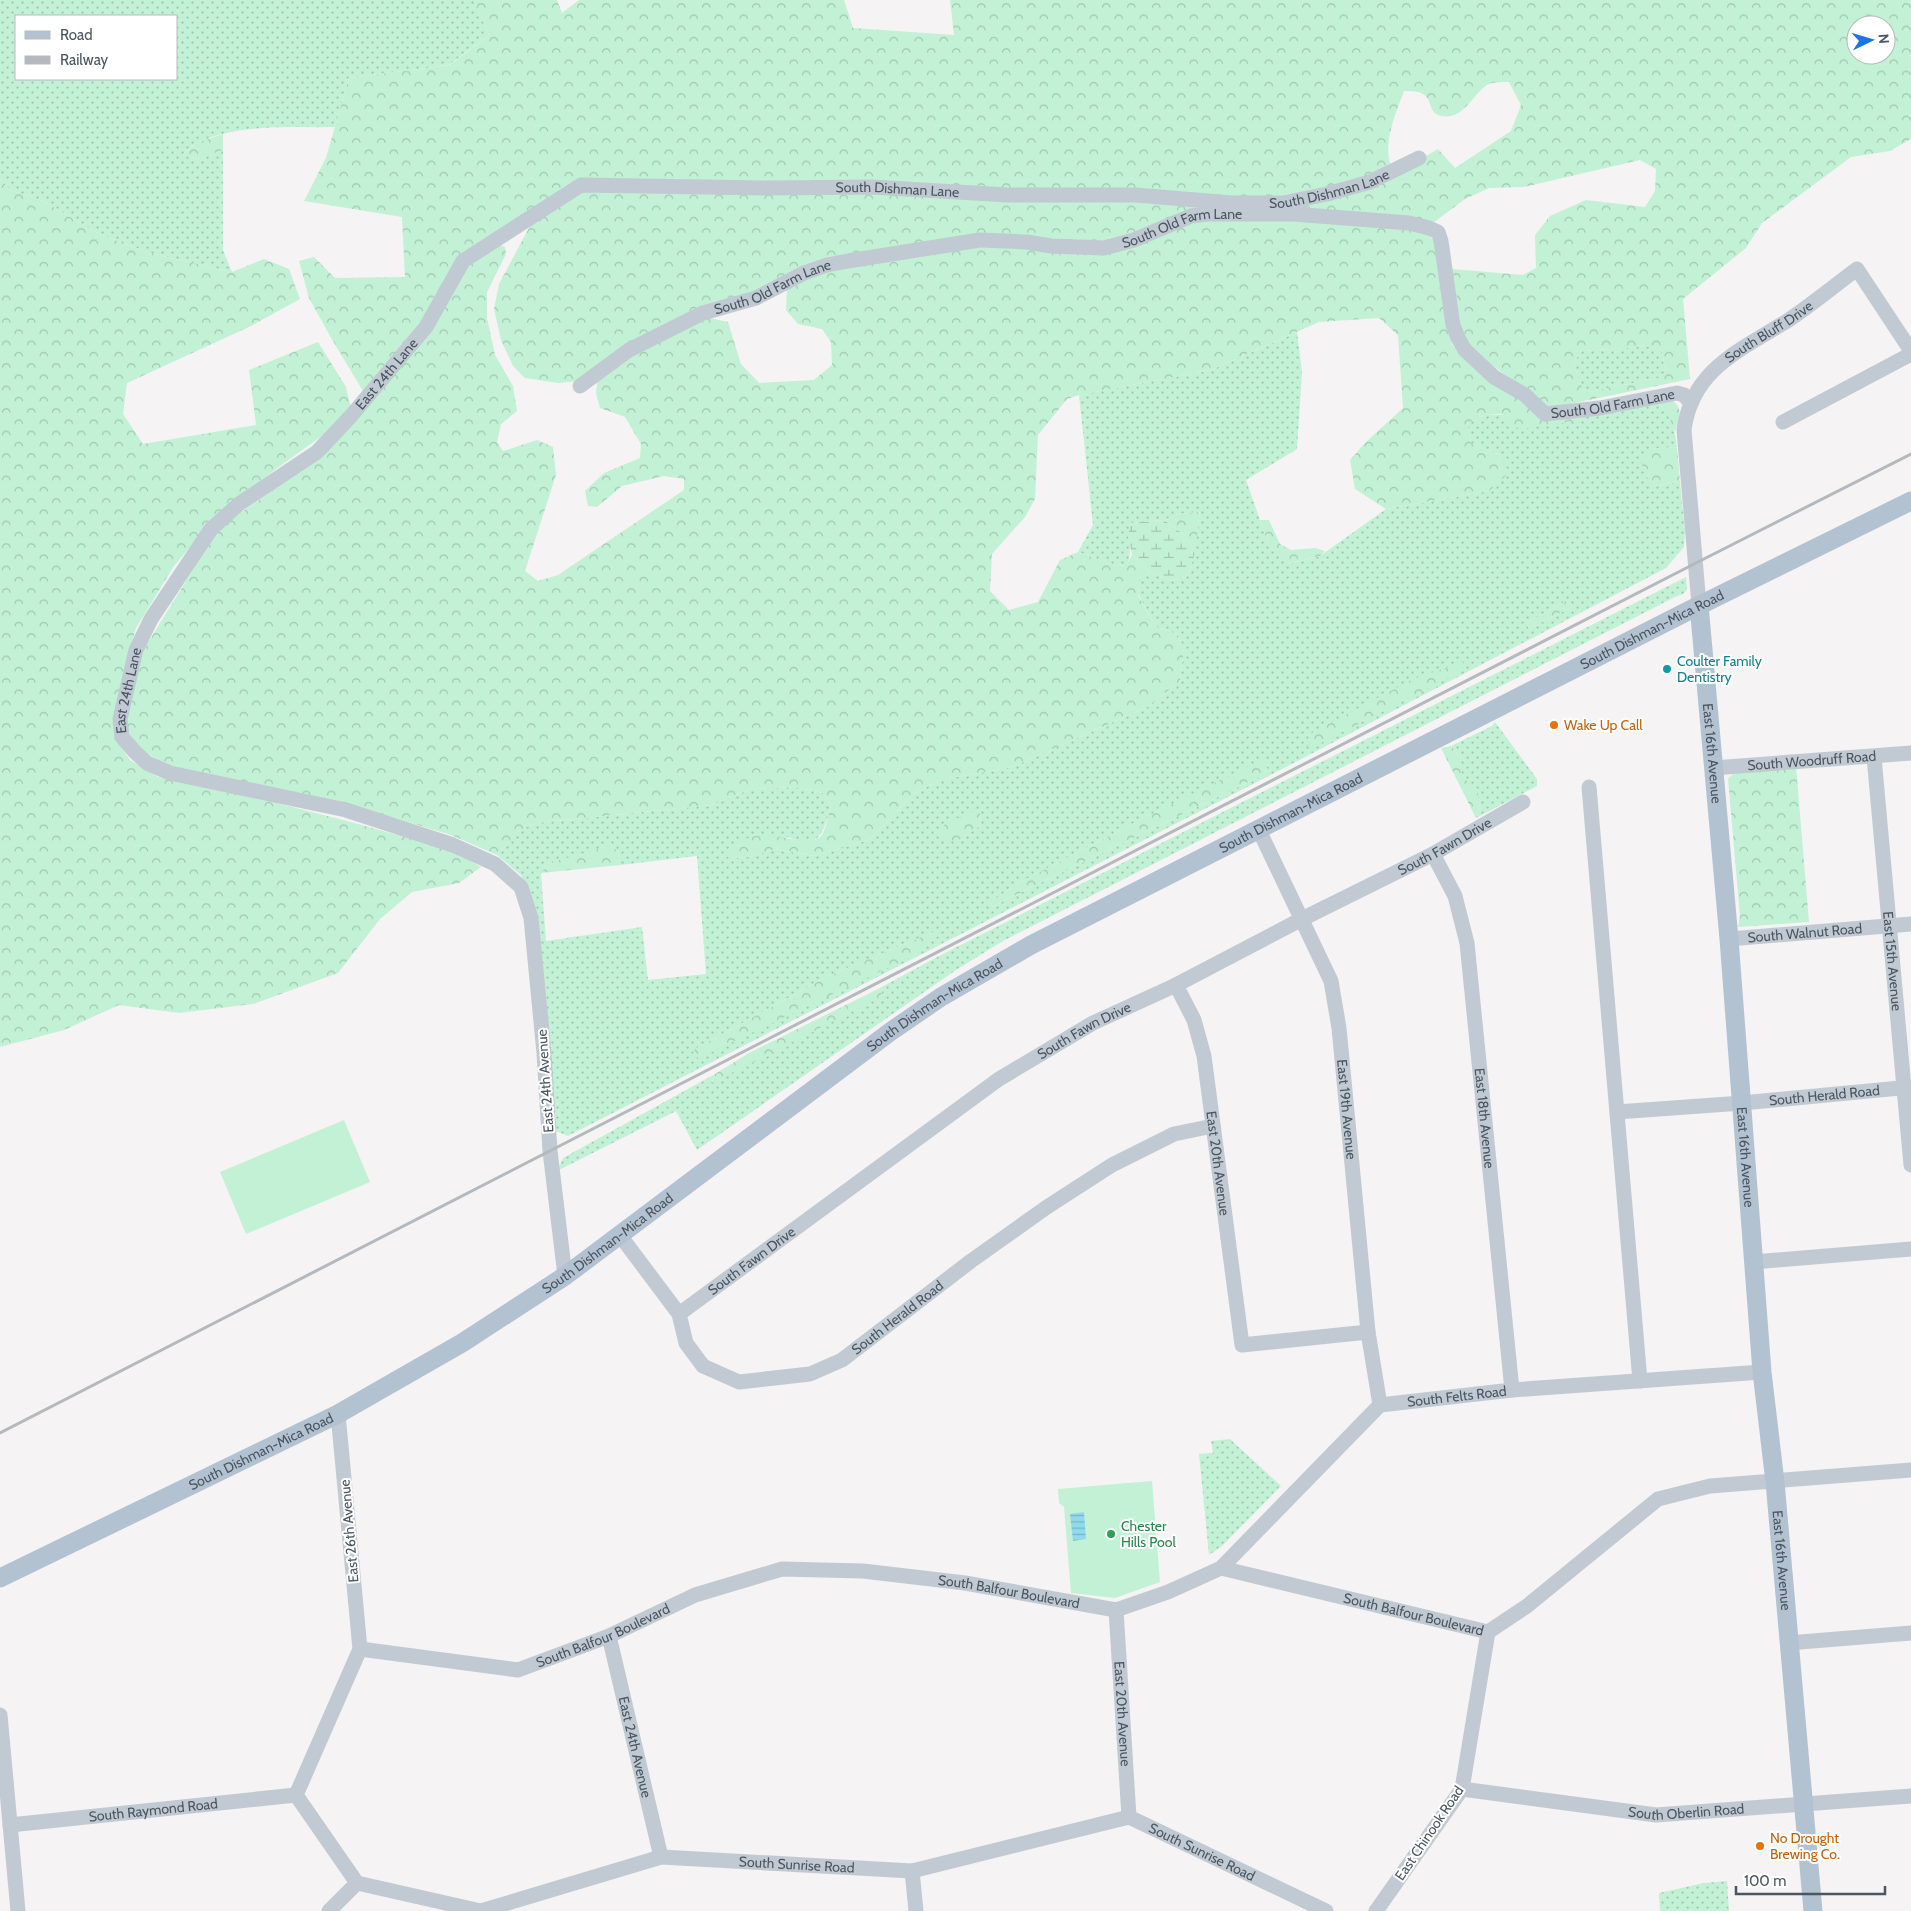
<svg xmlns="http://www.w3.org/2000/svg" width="1911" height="1911" font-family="Cabin,sans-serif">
<defs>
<pattern id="grass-dots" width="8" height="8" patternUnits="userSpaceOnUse" patternTransform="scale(1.25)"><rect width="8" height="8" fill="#c3f1d5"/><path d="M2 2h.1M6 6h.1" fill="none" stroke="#a0c6b0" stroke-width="1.8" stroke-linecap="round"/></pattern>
<pattern id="forest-crowns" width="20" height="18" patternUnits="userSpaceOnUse" patternTransform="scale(1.25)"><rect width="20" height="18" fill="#c3f1d5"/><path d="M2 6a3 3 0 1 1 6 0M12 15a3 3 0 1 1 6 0" fill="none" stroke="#a0c6b0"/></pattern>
<pattern id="wetland-marsh" width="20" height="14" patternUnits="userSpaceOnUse" patternTransform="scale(1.25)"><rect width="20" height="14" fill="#c3f1d5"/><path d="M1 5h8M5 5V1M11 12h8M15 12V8" fill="none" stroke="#a0c6b0"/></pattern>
<pattern id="water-rules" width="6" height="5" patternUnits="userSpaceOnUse" patternTransform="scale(1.25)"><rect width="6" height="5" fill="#90daee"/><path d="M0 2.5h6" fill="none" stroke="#78b4c4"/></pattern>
</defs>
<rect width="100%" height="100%" fill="#f5f3f3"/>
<path fill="url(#grass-dots)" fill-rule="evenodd" d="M 0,0 L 474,0 L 489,35 L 449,65 L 349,78 L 335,127 C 290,128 239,123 197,143 C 192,145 187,151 183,155 L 198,159 L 223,150 L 223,250 L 232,272 L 150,253 L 99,234 L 43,201 L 10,190 L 0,178 ZM 16,16 L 176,16 L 176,79 L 16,79 Z
M 1297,332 L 1302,372 L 1297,449 L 1246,480 L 1269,546 L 1288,564 L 1320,556 L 1386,509 L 1489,491 L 1500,455 L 1471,443 L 1467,424 L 1484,415 L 1583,414 L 1654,401 C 1671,410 1675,429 1677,447 L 1650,449 L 1653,486 L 1680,482 L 1685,530 L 1684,547 L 1666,568 L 1288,766 L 568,1136 L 553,1130 L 537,916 L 521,875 L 497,855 L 518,831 L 535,823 L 711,805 L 751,789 L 795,787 L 823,793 L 831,805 C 824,830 821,852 788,837 L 729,858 L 750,857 L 774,849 L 815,856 L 871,839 L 912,795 L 939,780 L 1012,767 L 1147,707 L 1180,681 L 1184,648 L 1177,634 L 1156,627 L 1138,594 L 1140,578 L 1151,573 L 1174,581 L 1186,577 L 1191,568 L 1200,512 L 1179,514 L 1164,520 L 1130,523 C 1128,538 1133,551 1127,565 L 1116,566 L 1078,552 L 1093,525 L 1079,395 L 1211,370 ZM 1566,601 L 1570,608 L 1529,629 L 1527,623 ZM 1261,761 L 1268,764 L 1265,774 L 993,906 L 990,903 L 1017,884 L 1134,823 ZM 980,814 L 981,825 L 956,842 ZM 618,851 L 620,865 L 697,856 L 706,974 L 648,980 L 642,927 L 546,941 L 541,874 L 549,863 ZM 936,931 L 695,1049 L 828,976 Z
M 1651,346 L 1662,350 L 1665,371 L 1663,377 L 1589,392 L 1583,390 L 1573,363 L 1582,351 Z
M 1686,577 L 1687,590 L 1683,594 L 1675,597 L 1003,941 L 956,970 L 697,1150 L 676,1111 L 557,1171 L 563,1158 L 715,1074 L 712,1082 L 882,992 L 878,989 L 937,957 Z
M 1495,722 L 1537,779 L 1537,786 L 1476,818 L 1480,804 L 1461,772 L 1461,758 L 1451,746 L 1492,726 Z
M 1230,1439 L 1281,1486 L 1222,1546 L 1209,1555 L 1199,1454 L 1213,1453 L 1211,1441 Z
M 1727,1881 L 1729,1911 L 1660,1911 L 1659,1893 L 1704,1883 Z"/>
<path fill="url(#forest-crowns)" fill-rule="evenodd" d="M 474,0 L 557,0 L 562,13 L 579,0 L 844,0 L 853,28 L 954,35 L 950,0 L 1911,0 L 1911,139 L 1890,151 L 1851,157 L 1762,223 L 1746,248 L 1683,299 L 1690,379 L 1550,408 L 1464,344 L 1452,269 L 1523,275 L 1536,268 L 1535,235 L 1550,216 L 1586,200 L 1645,207 L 1655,191 L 1656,169 L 1640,160 L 1524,187 L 1489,188 L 1465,199 L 1433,223 L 1233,210 L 1120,238 L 1093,243 L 1054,242 L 824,260 L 578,381 L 558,383 L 525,378 L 513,366 L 501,340 L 494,309 L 499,284 L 530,226 L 460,256 L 420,326 L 363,391 L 330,336 L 309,298 L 299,261 L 314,257 L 335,278 L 405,277 L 402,217 L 304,201 L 326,158 L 349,78 L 450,65 L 489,35 ZM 1856,25 L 1886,25 L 1886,55 L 1856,55 ZM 1509,82 L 1521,105 L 1511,131 L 1455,168 L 1438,149 L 1395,174 C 1379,149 1395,116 1404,91 C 1440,89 1422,112 1442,116 C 1465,120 1473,92 1489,84 C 1494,82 1503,82 1509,82 ZM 1651,346 L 1662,350 L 1665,371 L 1662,377 L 1589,392 L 1583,390 L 1573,363 L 1582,351 Z
M 223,134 L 223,150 L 198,159 L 183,155 L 196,143 Z
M 0,178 L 10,190 L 43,201 L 99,234 L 150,253 L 232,272 L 264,259 L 289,269 L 300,299 L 251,326 L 127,383 L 123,414 L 143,444 L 256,425 L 249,370 L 318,342 L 346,387 L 351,408 L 326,433 L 276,469 L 217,515 L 174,566 L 136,628 L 119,691 L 115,738 L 130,760 L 158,777 L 234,792 L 351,822 L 454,851 L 481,867 L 459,883 L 412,892 L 380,919 L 338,973 L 253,1004 L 179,1013 L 119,1005 L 64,1030 L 0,1047 Z
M 1281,217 L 1409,227 L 1427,234 L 1436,242 L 1452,345 L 1541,418 L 1583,414 L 1576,421 L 1521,429 L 1508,424 L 1502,414 L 1484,415 L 1467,424 L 1471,443 L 1500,455 L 1509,473 L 1489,491 L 1386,509 L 1355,489 L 1350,460 L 1366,442 L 1403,408 L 1398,335 L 1379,318 L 1319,322 L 1211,370 L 1079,395 L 1067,399 L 1038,435 L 1035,499 L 1025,517 L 992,554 L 990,591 L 1009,610 L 1038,602 L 1060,560 L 1078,552 L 1116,566 L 1127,565 L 1132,554 L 1151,573 L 1140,578 L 1138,595 L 1156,627 L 1177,634 L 1184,648 L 1180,681 L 1147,707 L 1012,767 L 939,780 L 912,795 L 871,839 L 815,856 L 775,849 L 750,857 L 729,858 L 724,853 C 735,843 751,834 766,835 C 781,835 812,848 822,835 C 826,829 829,812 831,805 L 823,793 L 795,787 L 751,789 L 711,805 L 535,823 L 518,831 L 497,855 L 451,835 L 348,804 L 172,767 L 144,752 L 128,732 L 127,715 L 144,649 L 218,529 L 322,455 L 467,265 L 497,244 L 505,247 L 506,254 L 487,292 L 487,318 L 495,355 L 513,386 L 517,411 L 501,424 L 497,442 L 503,451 L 537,440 L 553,447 L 556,475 L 525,571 L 538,581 L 558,575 L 684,490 L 684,479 L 664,476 L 622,486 L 597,507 L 588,506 L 585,491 L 604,473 L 640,458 L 641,444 L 625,417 L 600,408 L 596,393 L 598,378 L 635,353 L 710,318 L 728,322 L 741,364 L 759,383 L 814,380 L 832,365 L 831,342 L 822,329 L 798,324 L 786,310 L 787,288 L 830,269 L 971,244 L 1025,246 L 1055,253 L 1193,219 Z
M 1670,399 C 1685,408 1679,417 1675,432 C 1670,419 1667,408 1654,401 Z
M 1677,447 L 1680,482 L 1653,486 L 1644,473 L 1641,459 L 1650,449 Z
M 1200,512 L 1195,551 L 1184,535 L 1164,520 L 1179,514 Z
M 1260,520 L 1269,520 L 1280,544 L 1291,550 L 1315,548 L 1325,551 L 1320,556 L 1287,564 L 1269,546 Z
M 1566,601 L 1570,608 L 1529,629 L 1527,623 Z
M 1463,662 L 1464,670 L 1313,747 L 1305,745 L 1310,734 L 1413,679 Z
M 1451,746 L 1461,758 L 1461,772 L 1466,780 L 1476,786 L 1480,804 L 1476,818 L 1441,748 Z
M 1261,760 L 1268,763 L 1265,774 L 993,906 L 990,903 L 1017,884 L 1134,823 Z
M 1796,766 L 1809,922 L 1738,927 L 1740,916 L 1728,779 C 1736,766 1781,768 1796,766 Z
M 974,811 L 980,814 L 981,825 L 956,842 L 945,840 L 939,832 L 946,823 Z
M 609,846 L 618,851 L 620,865 L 541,873 L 549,863 Z
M 936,931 L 940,934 L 919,953 L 699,1058 L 692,1056 L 695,1049 L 828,976 Z
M 878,989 L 882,992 L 879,998 L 712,1083 L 715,1074 L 749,1053 Z"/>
<path fill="url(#wetland-marsh)" d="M 1164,520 L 1184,535 L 1195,551 L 1191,568 L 1186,577 L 1174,581 L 1151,573 L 1132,554 L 1128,538 L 1130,523 Z"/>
<path fill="#c3f1d5" d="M 344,1120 L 370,1182 L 246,1234 L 220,1172 Z
M 1152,1481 L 1160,1582 L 1115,1598 L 1071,1593 L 1064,1507 L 1059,1503 L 1058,1489 Z"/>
<path fill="url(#water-rules)" d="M 1084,1512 L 1086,1539 L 1073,1541 L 1070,1514 Z"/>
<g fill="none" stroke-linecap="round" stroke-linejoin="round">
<g stroke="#c1cad2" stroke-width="15">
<path id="s1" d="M 580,386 L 629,350 L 703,313 L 756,298 L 804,273 L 827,265 L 848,261 L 980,240 L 1027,242 L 1051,246 L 1104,248 L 1134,240 L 1191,216 L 1208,214 L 1293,214 L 1409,223 L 1429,228 L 1438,232 L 1441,241 L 1453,325 L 1458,338 L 1465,350 L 1494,377 L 1525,395 L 1545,414 L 1600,408 L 1677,393 L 1684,395 L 1691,403"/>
<path d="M 1783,422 L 1911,354"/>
<path id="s2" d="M 1699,605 L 1684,430 C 1692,369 1741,350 1787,321 C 1811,305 1834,286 1857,269 L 1911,351"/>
<path id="s3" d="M 1874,757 L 1911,1165"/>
<path id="s4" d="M 1713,768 L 1911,753"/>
<path d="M 1589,787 L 1640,1381"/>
<path id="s5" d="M 1258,828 L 1331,981 L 1339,1028 L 1368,1332 L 1380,1405"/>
<path id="s6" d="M 1433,854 L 1455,896 L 1467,943 L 1512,1390"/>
<path id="s7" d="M 1729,939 L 1911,924"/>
<path id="s8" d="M 1176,985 L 1194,1020 L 1204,1056 L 1242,1345 L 1368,1332"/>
<path id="s9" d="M 1617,1112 L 1742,1103 L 1911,1087"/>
<path id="s10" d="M 619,1234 L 679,1314 L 686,1343 L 703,1366 L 739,1382 L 810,1374 L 842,1360 L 971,1261 L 1047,1207 L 1112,1165 L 1174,1134 L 1213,1126"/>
<path d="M 1753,1262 L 1911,1249"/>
<path id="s11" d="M 565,1276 L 550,1151 L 544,1053 L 531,918 L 521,887 L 495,864 L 453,845 L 346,810 L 170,773 L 147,763 L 135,752 L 122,737 L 120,719 L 136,650 L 151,619 L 211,529 L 239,504 L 317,452 L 351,416 L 426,327 L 463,261 L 581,185 L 766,188 L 872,187 L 1008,195 L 1136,195 L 1232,203 L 1283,203 L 1327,194 L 1370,182 L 1419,158"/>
<path id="s12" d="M 679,1314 L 999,1079 L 1093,1023 L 1176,985 L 1302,919 L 1433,854 L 1523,802"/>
<path id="s13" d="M 1221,1568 L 1380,1405 L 1512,1390 L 1762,1372"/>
<path id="s14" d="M 1116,1610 L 1129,1817"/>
<path id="s15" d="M 609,1636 L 661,1857"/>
<path d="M 1788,1643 L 1911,1633"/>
<path id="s16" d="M 360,1649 L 518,1670 L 609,1636 L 695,1595 L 782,1569 L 863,1571 L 965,1583 L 1116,1610 L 1168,1592 L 1221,1568 L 1488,1632 L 1527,1606 L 1658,1499 L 1710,1486 L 1911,1470"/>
<path d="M 0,1715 L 18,1911"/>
<path id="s17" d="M 1462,1789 L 1656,1815 L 1911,1796"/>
<path id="s18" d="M 296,1795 L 357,1883 L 481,1911 L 661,1857 L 912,1871 L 1129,1817 L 1326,1911"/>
<path d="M 296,1795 L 360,1649 L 338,1414"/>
<path id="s19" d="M 10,1825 L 296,1795"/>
<path d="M 912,1871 L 916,1911"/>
<path d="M 329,1911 L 357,1883"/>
<path d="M 1376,1911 L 1462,1789 L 1488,1632"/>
</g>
<g stroke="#b3c2d1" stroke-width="19">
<path id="s20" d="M 1699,605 L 1729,939 L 1762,1372 L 1775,1482 L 1813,1911"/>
<path id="s21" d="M 0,1578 L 338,1414 L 462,1343 L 565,1276 L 890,1032 L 941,997 L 1031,945 L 1686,612 L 1911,501"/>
</g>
<path stroke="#b5b8bd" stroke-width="3" d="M 0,1433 L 1696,563 L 1911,454"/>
</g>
<circle fill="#0f9aa8" stroke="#fff" stroke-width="2" cx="1667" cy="669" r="5"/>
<g fill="#e8710a" stroke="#fff" stroke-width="2">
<circle cx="1554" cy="725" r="5"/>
<circle cx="1760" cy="1846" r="5"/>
</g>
<circle fill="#2e9e5b" stroke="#fff" stroke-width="2" cx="1111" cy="1534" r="5"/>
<g text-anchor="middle" stroke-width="4" stroke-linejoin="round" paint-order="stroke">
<g font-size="14" fill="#4a5661" stroke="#fff">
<text dy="5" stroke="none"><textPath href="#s11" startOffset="2322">South Dishman Lane</textPath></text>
<text dy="5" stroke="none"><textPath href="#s11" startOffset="1888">South Dishman Lane</textPath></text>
<text dy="5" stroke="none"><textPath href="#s1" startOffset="638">South Old Farm Lane</textPath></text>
<text dy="5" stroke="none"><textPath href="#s1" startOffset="218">South Old Farm Lane</textPath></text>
<text dy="5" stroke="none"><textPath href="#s2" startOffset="311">South Bluff Drive</textPath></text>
<text dy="5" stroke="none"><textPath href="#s11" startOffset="1294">East 24th Lane</textPath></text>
<text dy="5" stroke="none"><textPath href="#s1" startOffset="1192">South Old Farm Lane</textPath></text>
<text dy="5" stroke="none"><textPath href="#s21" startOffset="1910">South Dishman-Mica Road</textPath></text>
<text dy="5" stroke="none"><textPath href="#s11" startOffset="874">East 24th Lane</textPath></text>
<text dy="5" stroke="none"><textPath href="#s20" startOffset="149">East 16th Avenue</textPath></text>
<text dy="5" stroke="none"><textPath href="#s4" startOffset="99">South Woodruff Road</textPath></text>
<text dy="5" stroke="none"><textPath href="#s21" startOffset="1505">South Dishman-Mica Road</textPath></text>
<text dy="5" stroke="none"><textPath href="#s12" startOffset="900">South Fawn Drive</textPath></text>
<text dy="5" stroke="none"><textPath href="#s7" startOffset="76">South Walnut Road</textPath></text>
<text dy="5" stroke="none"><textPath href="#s3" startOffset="205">East 15th Avenue</textPath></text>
<text dy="5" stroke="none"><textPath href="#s21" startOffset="1100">South Dishman-Mica Road</textPath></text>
<text dy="5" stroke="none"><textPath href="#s12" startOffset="495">South Fawn Drive</textPath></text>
<text transform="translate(545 1081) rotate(-94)" y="5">East 24th Avenue</text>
<text dy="5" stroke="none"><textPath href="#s9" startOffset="208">South Herald Road</textPath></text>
<text dy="5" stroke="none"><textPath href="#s5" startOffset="299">East 19th Avenue</textPath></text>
<text dy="5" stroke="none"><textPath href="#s6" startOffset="272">East 18th Avenue</textPath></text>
<text dy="5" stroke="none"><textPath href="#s20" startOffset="554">East 16th Avenue</textPath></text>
<text dy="5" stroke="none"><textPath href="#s8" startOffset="185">East 20th Avenue</textPath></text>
<text dy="5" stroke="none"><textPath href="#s21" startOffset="695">South Dishman-Mica Road</textPath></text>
<text dy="5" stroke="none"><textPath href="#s12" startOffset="90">South Fawn Drive</textPath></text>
<text dy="5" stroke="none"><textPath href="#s10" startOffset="374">South Herald Road</textPath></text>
<text dy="5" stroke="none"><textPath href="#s13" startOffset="305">South Felts Road</textPath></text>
<text dy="5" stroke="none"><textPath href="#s21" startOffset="290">South Dishman-Mica Road</textPath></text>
<text transform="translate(349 1531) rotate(-95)" y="5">East 26th Avenue</text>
<text dy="5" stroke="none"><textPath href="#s20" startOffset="959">East 16th Avenue</textPath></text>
<text dy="5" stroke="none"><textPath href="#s16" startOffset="671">South Balfour Boulevard</textPath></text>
<text dy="5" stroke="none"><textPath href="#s16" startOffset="1091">South Balfour Boulevard</textPath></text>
<text dy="5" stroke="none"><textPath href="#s16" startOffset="251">South Balfour Boulevard</textPath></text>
<text dy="5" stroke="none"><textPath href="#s14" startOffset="104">East 20th Avenue</textPath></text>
<text dy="5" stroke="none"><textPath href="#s15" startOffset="114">East 24th Avenue</textPath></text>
<text dy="5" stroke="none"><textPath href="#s17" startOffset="226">South Oberlin Road</textPath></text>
<text dy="5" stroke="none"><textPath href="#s19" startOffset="144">South Raymond Road</textPath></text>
<text transform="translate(1429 1833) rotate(-56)" y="5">East Chinook Road</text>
<text dy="5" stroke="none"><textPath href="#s18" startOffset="978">South Sunrise Road</textPath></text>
<text dy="5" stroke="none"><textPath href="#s18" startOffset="558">South Sunrise Road</textPath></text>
</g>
<g font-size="14" fill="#0d838f" stroke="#fff" text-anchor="start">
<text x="1677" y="666">Coulter Family<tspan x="1677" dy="16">Dentistry</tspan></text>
</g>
<g font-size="14" fill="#c56008" stroke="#fff" text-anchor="start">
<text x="1564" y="730">Wake Up Call</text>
<text x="1770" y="1843">No Drought<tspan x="1770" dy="16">Brewing Co.</tspan></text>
</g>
<g font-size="14" fill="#27864d" stroke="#fff" text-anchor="start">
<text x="1121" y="1531">Chester<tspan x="1121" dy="16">Hills Pool</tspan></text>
</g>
</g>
<rect x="15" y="15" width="162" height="65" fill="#ffffff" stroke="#b7bbc0"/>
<rect x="25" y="31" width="25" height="8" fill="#b3c2d1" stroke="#b7bbc0"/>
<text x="60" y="40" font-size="15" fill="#4a5661">Road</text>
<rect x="25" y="56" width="25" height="8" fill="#b5b8bd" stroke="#b7bbc0"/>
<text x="60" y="65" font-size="15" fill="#4a5661">Railway</text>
<g transform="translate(1871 40) rotate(85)"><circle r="24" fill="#ffffff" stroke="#b7bbc0"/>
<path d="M0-4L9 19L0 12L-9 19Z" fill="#1a73e8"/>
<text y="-8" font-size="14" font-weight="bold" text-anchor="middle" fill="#4a5661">N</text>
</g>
<path d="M1736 1886v8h149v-8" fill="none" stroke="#4a5661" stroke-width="2.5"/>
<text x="1744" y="1886" font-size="15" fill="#4a5661" stroke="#ffffff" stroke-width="4" paint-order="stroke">100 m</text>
</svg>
